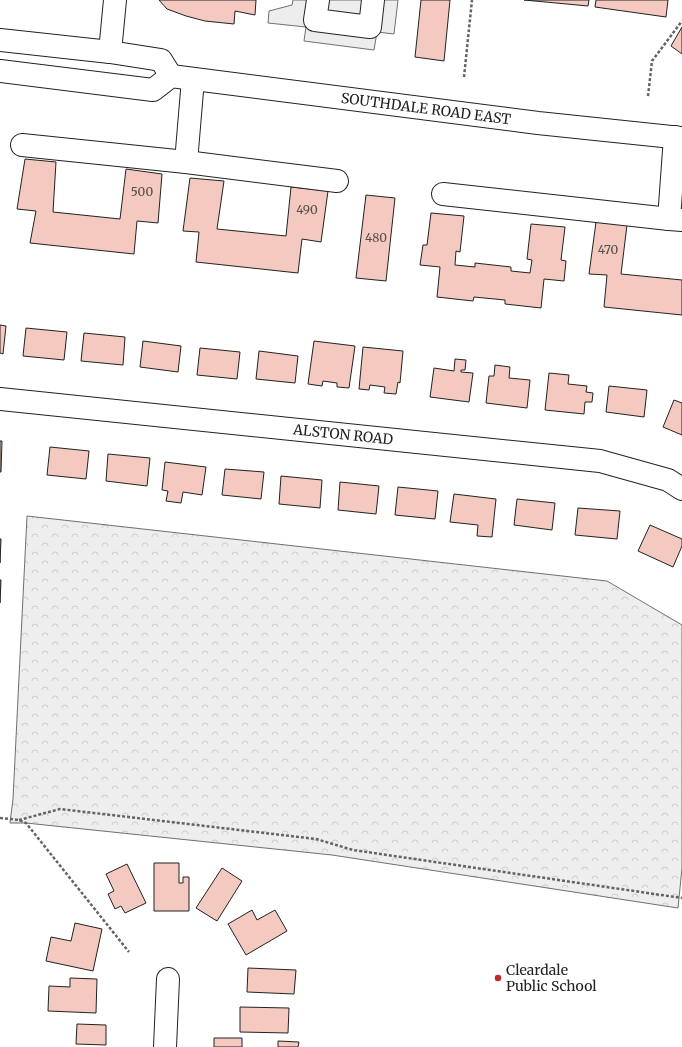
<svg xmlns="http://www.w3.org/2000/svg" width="682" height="1047" font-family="Merriweather,serif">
<defs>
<pattern id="park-crowns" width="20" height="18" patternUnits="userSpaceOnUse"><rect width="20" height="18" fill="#eee"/><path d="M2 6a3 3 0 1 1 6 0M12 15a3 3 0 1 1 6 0" fill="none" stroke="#ccc"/></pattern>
</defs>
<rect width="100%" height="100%" fill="#fff"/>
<path fill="url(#park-crowns)" stroke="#6f6f6f" d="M 27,516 L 607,581 L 682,625 L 682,868 L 678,908 L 332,855 L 26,823 L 10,823 L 13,799 Z"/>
<path fill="#ededed" stroke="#6f6f6f" d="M 293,0 L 398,0 L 394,34 L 377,32 L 374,50 L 304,41 L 306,27 L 268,23 L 269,11 L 292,5 Z"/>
<path fill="#f3c9c0" stroke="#222" d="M 159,0 L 256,0 L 255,15 L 235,11 L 234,24 L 205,21 L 186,16 L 167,9 Z
M 421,0 L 450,0 L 444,61 L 415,57 Z
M 524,0 L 589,0 L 588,6 Z
M 596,0 L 668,0 L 666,17 L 595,7 Z
M 682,27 L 682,54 L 671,46 Z
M 25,159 L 56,162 L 53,212 L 120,219 L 126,169 L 162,174 L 158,223 L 137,221 L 134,254 L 30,243 L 36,211 L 17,209 Z
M 190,178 L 224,181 L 217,229 L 286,236 L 291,187 L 328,191 L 321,242 L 302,239 L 298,273 L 196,262 L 199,232 L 183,231 Z
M 366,195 L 395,198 L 386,281 L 356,278 Z
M 431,213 L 464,216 L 460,252 L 456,251 L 455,265 L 475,267 L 475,263 L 511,267 L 511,271 L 530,273 L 532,260 L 527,259 L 531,224 L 565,227 L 561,260 L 566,261 L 564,281 L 544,279 L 541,308 L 505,304 L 505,300 L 474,297 L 473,301 L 437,297 L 440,267 L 420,265 L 423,245 L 427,245 Z
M 596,222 L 627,225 L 621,274 L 682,280 L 682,315 L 604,307 L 607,275 L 589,274 Z
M 0,325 L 6,326 L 3,354 L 0,353 Z
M 26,328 L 67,332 L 64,360 L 23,356 Z
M 84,333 L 125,337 L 123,365 L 81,361 Z
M 143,341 L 181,346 L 178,372 L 140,367 Z
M 314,341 L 355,346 L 349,388 L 337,387 L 337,383 L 323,381 L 322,386 L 308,384 Z
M 363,347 L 403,351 L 400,383 L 398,382 L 396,394 L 384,393 L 385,387 L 370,385 L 369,390 L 359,389 Z
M 200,348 L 240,352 L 237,379 L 197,375 Z
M 259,351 L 298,356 L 295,383 L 256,379 Z
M 455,359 L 466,360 L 465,370 L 461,370 L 461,372 L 473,373 L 469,402 L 430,397 L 434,368 L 454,371 Z
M 495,365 L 510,367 L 509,378 L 530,380 L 527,408 L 486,403 L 489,376 L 494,376 Z
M 549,373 L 569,375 L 568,384 L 587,386 L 586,392 L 593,393 L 592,402 L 585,402 L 584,414 L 545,410 Z
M 609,386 L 647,390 L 644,417 L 606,412 Z
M 674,400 L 682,403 L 682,435 L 663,427 Z
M 0,441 L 2,441 L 1,472 L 0,472 Z
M 50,447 L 89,451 L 86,479 L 47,475 Z
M 108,454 L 150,458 L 147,486 L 106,481 Z
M 165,462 L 206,467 L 202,495 L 183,492 L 181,503 L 166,501 L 168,491 L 162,490 Z
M 225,469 L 264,472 L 261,499 L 222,495 Z
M 281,476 L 322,480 L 320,508 L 279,504 Z
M 340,482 L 379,486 L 376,514 L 338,510 Z
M 398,487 L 438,491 L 435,519 L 395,515 Z
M 454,494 L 496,499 L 492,537 L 477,536 L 478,525 L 450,522 Z
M 517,499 L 555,503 L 552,530 L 514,525 Z
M 578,508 L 620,511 L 617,539 L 575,535 Z
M 650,525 L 682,539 L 682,546 L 673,567 L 638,551 Z
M 0,539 L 1,539 L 0,563 Z
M 0,580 L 1,580 L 0,603 Z
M 154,863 L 179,863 L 179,883 L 183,883 L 183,877 L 189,877 L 189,911 L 154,911 Z
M 127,864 L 146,903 L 125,913 L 121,906 L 115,909 L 108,894 L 114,891 L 106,874 Z
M 222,868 L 242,881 L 217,921 L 196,908 Z
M 252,910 L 257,920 L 275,910 L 287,931 L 246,955 L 228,924 Z
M 75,923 L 102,929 L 93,971 L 46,961 L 51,937 L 71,941 Z
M 248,968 L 296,970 L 294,994 L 247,992 Z
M 70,978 L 97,979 L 96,1013 L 48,1011 L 49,986 L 70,987 Z
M 240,1007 L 289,1008 L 288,1033 L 240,1032 Z
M 77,1024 L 106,1025 L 106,1045 L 76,1044 Z
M 214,1038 L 242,1038 L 242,1047 L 214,1047 Z
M 278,1041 L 299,1042 L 298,1047 L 278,1047 Z"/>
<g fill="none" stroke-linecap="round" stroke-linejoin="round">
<g stroke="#222" stroke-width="24">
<g id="minor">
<path d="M 318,0 L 315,20 L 370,27 L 373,0"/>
<path d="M 110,52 L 115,0"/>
<path d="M 675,137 L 669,219 L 682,220"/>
<path d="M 22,145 L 186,162 L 193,79"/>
<path d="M 186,162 L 337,181"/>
<path d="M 443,194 L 669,219"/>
<path id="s1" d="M 0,399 L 600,461 L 668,480 L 682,489"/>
<path d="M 165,1047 L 168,979"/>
</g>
</g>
<g stroke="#222" stroke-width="24">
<g id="major">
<path d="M 0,40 L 110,52 L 161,60 L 171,76"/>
<path id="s2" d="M 0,71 L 153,90 L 171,76 L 538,123 L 682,138"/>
</g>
</g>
<path stroke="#646464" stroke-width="2.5" stroke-dasharray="3 2" stroke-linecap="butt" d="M 464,77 L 472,0
M 648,96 L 652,61 L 682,21
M 0,818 L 19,820 L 26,823 L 129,952
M 19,820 L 60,809 L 316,839 L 353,850 L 682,898"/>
<use href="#minor" stroke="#fff" stroke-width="22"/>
<use href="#major" stroke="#fff" stroke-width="22"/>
</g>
<circle fill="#c62828" stroke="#fff" stroke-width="1.5" cx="498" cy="978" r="4"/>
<g text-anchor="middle" stroke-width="3" stroke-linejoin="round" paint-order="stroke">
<g font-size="12" fill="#564c4a">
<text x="142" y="196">500</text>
<text x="307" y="214">490</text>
<text x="376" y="242">480</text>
<text x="608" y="254">470</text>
</g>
<g font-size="14" fill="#222" stroke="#fff">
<text dy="5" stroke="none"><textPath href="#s2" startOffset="434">SOUTHDALE ROAD EAST</textPath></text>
<text dy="5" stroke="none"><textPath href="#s1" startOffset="345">ALSTON ROAD</textPath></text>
</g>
<g font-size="14" fill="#222" stroke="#fff" text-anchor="start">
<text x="506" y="975">Cleardale<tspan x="506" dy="16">Public School</tspan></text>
</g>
</g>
</svg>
